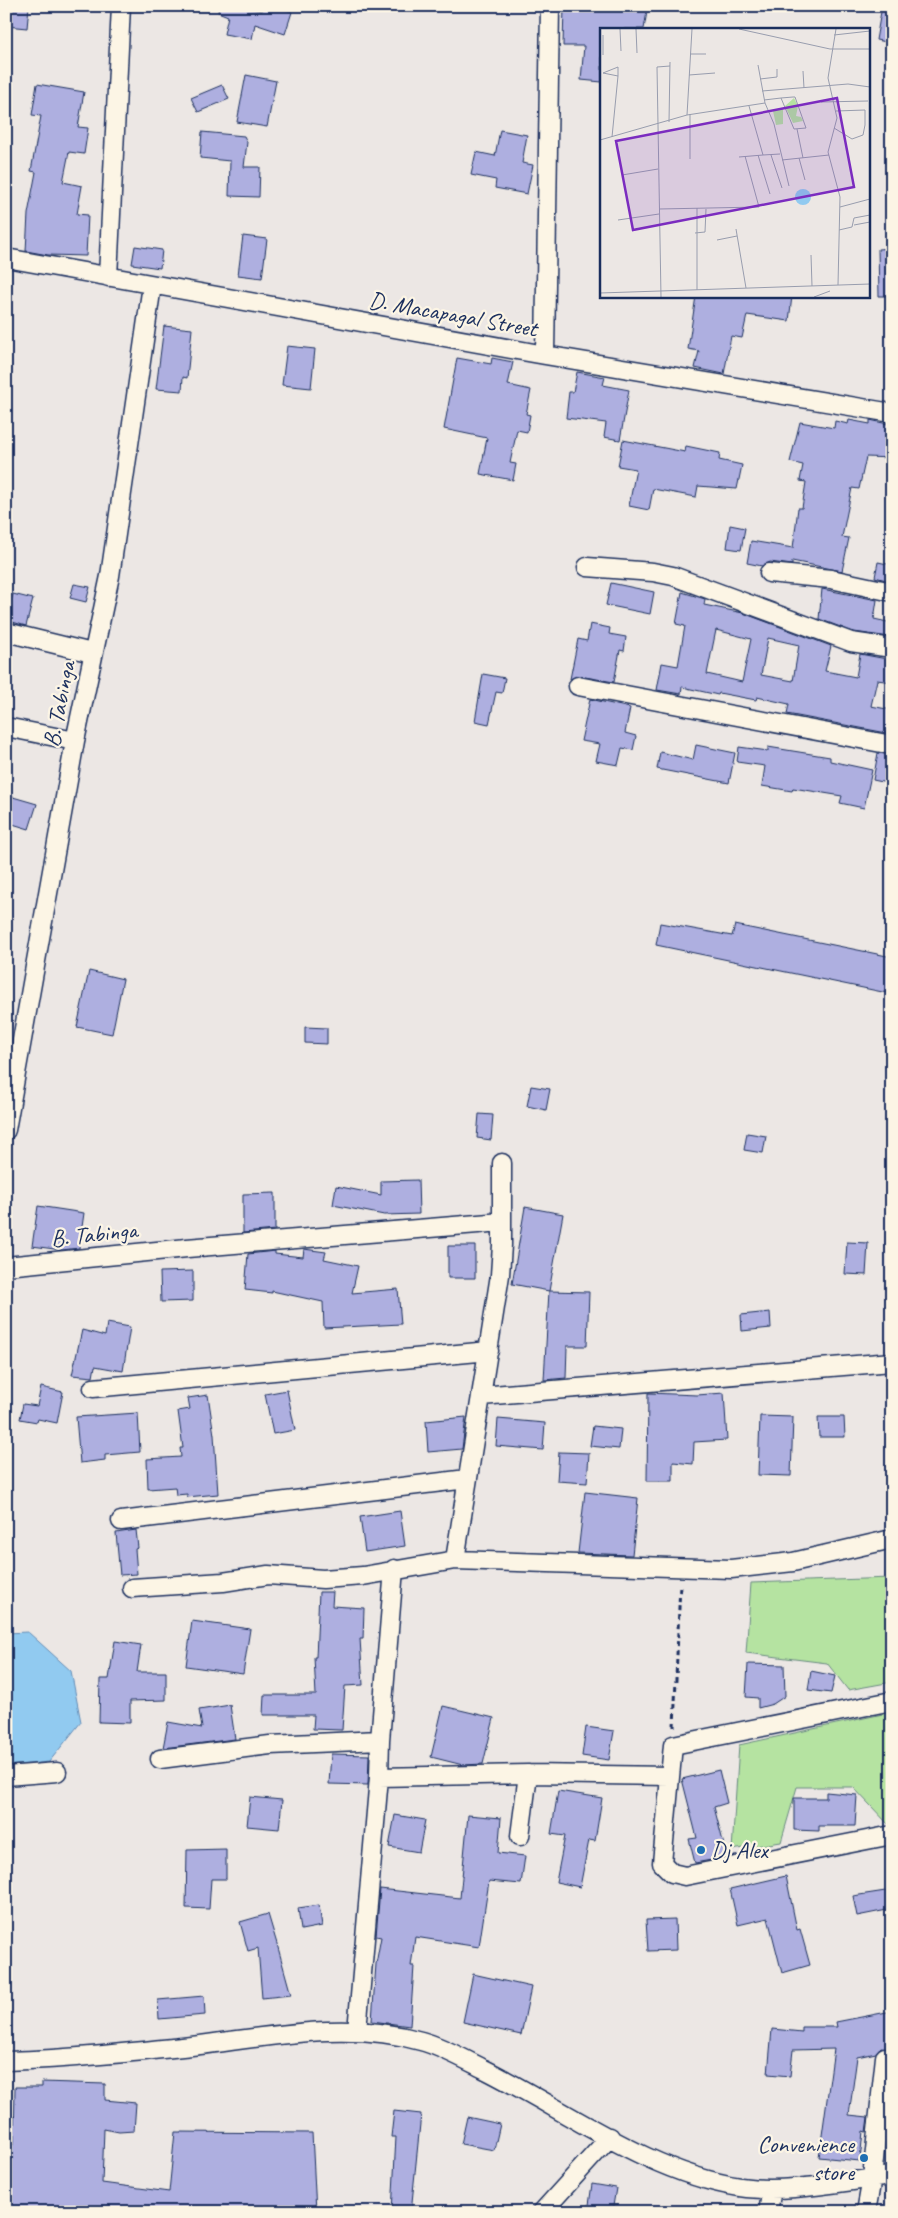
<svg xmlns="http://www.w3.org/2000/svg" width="898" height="2218" font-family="Caveat,sans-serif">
<rect width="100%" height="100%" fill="#ece7e4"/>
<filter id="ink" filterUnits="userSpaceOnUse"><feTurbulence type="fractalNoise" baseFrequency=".02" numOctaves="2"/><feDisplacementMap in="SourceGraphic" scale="10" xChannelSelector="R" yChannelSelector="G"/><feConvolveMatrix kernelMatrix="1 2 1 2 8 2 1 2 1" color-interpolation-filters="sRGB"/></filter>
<g filter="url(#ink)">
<path fill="#b5e3a1" stroke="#688980" d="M 891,1578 L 892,1682 L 848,1690 L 827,1663 L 746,1653 L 751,1583 Z
M 892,1712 L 892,1823 L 888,1824 L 853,1787 L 797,1787 L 781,1842 L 732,1850 L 739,1745 Z"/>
<path fill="#91caf0" stroke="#628cb6" d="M 28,1632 L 71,1671 L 81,1722 L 49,1762 L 6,1766 L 6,1633 Z"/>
<path fill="#aeafe0" stroke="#1b2f5e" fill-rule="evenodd" d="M 6,6 L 29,6 L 27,28 L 6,26 Z
M 219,6 L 235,6 L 262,11 L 263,6 L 274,6 L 292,12 L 285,34 L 255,24 L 252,39 L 224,34 L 228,16 L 218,12 Z
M 564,6 L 648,6 L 644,29 L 602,29 L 602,82 L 581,80 L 584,46 L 563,46 Z
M 882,6 L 892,6 L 892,43 L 876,40 Z
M 246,75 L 276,81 L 267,127 L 237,122 Z
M 37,84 L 84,92 L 78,127 L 88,128 L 84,154 L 69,152 L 63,182 L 82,186 L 77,214 L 88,215 L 86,256 L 48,255 L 26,251 L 28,214 L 36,172 L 31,171 L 41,116 L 32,115 Z
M 222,85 L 229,99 L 198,112 L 191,98 Z
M 500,130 L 527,135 L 522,163 L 533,165 L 527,194 L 495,188 L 496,180 L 471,175 L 476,152 L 495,156 Z
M 202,132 L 244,136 L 247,142 L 244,167 L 260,167 L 259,197 L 229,196 L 230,161 L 200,158 Z
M 243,236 L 267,239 L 262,278 L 238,275 Z
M 135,246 L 162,250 L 160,268 L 132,264 Z
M 892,248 L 892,296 L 879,296 L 878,249 Z
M 696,296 L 792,296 L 789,321 L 747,315 L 742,338 L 731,336 L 724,374 L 695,368 L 699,351 L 688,349 Z
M 164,326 L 192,329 L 187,378 L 183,377 L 182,391 L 156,389 Z
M 287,346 L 315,349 L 311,388 L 282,385 Z
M 457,358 L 491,364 L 492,358 L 513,362 L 508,385 L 531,390 L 526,414 L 530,415 L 527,432 L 517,430 L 510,463 L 516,464 L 513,480 L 480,474 L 487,438 L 444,429 Z
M 577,372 L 605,377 L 603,385 L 629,390 L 620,440 L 604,437 L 606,423 L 566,418 L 569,392 L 573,392 Z
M 849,420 L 870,424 L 870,420 L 892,425 L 892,458 L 866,457 L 859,489 L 852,488 L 842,537 L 849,538 L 842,571 L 792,561 L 792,565 L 770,562 L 762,566 L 747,563 L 751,541 L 793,548 L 798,508 L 802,508 L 806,482 L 800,481 L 803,465 L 790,462 L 800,422 L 834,428 L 835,421 L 848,424 Z
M 623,440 L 685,452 L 686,446 L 720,453 L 719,460 L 742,465 L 737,489 L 698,486 L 696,497 L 653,489 L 649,510 L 629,506 L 636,469 L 618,466 Z
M 730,525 L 745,528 L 741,550 L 727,548 Z
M 878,562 L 892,565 L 890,581 L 875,577 Z
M 611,583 L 654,592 L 650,614 L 606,605 Z
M 74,584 L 90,587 L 86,602 L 70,598 Z
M 822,589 L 877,600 L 874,619 L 892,623 L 890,637 L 854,632 L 819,619 Z
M 682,592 L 705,599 L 704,605 L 743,613 L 831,646 L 825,671 L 856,677 L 860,654 L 892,660 L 892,682 L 877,680 L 871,706 L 892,710 L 892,734 L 787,714 L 789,704 L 757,697 L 756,700 L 719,693 L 718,695 L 682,687 L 681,694 L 657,690 L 662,663 L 678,666 L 685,626 L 676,624 ZM 716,630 L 751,639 L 742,682 L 707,674 ZM 768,638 L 799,645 L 793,681 L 761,675 Z
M 13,594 L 33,599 L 26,626 L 6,620 Z
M 590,624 L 610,628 L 609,634 L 626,637 L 624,651 L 620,650 L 614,682 L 579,676 L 570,679 L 578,639 L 587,641 Z
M 483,674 L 505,678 L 502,693 L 496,692 L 489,724 L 475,721 Z
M 590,699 L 630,708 L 625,733 L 636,736 L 633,750 L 622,748 L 618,765 L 596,761 L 600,744 L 581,741 Z
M 696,745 L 735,753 L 729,783 L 657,769 L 660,752 L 693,760 Z
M 739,747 L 768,751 L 768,747 L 830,757 L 830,761 L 872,770 L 864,808 L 840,803 L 842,796 L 793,788 L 792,791 L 762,786 L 765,766 L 737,762 Z
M 878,753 L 892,755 L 892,784 L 873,780 Z
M 6,795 L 37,804 L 29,829 L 6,822 Z
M 660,923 L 732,936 L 735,925 L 892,957 L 892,994 L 656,945 Z
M 89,971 L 123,979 L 112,1034 L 77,1027 Z
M 305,1027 L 327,1028 L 327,1044 L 305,1043 Z
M 531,1086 L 550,1089 L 546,1110 L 527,1106 Z
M 479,1114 L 493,1115 L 491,1140 L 477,1138 Z
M 747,1133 L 766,1136 L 763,1153 L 744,1150 Z
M 418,1180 L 419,1214 L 384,1215 L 333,1205 L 336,1186 L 381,1195 L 381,1181 Z
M 275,1193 L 275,1230 L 243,1233 L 243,1194 Z
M 38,1206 L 84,1213 L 79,1248 L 62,1250 L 32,1246 Z
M 525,1207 L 563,1214 L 549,1291 L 512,1284 Z
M 847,1242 L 868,1243 L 866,1275 L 845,1274 Z
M 448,1246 L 475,1246 L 475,1278 L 448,1278 Z
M 304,1249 L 326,1252 L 324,1259 L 358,1266 L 352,1293 L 398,1289 L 401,1324 L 324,1328 L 323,1302 L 272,1291 L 272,1293 L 245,1290 L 248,1254 L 275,1251 L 275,1254 L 303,1257 Z
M 193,1271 L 193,1301 L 161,1302 L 160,1272 Z
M 549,1291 L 589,1292 L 587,1346 L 567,1346 L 566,1378 L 544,1380 Z
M 770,1312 L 771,1328 L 742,1331 L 741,1315 Z
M 107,1323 L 130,1327 L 123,1371 L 95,1366 L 93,1377 L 72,1375 L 82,1330 L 105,1336 Z
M 41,1387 L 63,1392 L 57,1423 L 38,1419 L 37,1422 L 20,1419 L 23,1404 L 37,1406 Z
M 287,1390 L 295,1430 L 273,1434 L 265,1394 Z
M 648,1393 L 697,1395 L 724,1393 L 727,1440 L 694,1442 L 693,1464 L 673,1462 L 673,1481 L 647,1481 Z
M 208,1395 L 214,1435 L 218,1494 L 187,1497 L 187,1494 L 176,1495 L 175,1487 L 148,1489 L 147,1459 L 181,1457 L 180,1448 L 183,1448 L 178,1411 L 190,1409 L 188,1398 Z
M 138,1413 L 140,1452 L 105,1455 L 105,1460 L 80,1463 L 76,1417 Z
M 760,1416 L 793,1417 L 791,1476 L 758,1475 Z
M 466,1417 L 462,1449 L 428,1452 L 426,1421 Z
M 818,1417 L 844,1417 L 845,1437 L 819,1437 Z
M 498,1419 L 545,1423 L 543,1450 L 496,1446 Z
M 593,1426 L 621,1429 L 619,1449 L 590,1446 Z
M 559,1452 L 589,1453 L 587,1483 L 557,1481 Z
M 585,1492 L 638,1498 L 632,1555 L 578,1553 Z
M 400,1511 L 405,1546 L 365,1552 L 360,1517 Z
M 136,1530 L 138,1548 L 135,1549 L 137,1574 L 120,1575 L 116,1533 Z
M 319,1592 L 333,1592 L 332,1606 L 364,1608 L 363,1639 L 360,1639 L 363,1685 L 345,1686 L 342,1730 L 313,1729 L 314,1715 L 263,1715 L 264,1695 L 316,1695 L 314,1657 L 316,1657 Z
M 192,1621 L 250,1629 L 243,1674 L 186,1666 Z
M 115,1641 L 141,1645 L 137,1672 L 166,1672 L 166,1700 L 130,1701 L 130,1723 L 99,1722 L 100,1679 L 109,1679 Z
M 748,1664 L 784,1665 L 785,1696 L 773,1704 L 758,1708 L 758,1698 L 746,1697 Z
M 811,1671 L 835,1676 L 831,1693 L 808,1690 Z
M 230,1705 L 235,1739 L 163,1748 L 168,1722 L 202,1728 L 199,1710 Z
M 443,1706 L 494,1718 L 483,1764 L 463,1765 L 431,1757 Z
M 586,1727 L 614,1731 L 609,1760 L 582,1756 Z
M 331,1754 L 369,1755 L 368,1785 L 329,1784 Z
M 719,1770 L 727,1803 L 714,1807 L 727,1857 L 695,1863 L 689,1839 L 697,1838 L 682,1779 Z
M 558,1791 L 602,1798 L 595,1841 L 589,1840 L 580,1887 L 556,1882 L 565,1836 L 551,1834 Z
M 826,1792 L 857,1795 L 855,1826 L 819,1826 L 819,1831 L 794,1830 L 794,1798 L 826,1798 Z
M 250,1797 L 282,1800 L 279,1829 L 247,1826 Z
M 395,1815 L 425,1820 L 419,1852 L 389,1847 Z
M 468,1815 L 501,1818 L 498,1853 L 525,1856 L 521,1884 L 489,1881 L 479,1947 L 415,1937 L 411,1966 L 414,1966 L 410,2026 L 372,2021 L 376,1964 L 381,1937 L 376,1936 L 380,1889 L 460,1898 Z
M 226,1849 L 226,1879 L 211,1879 L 209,1909 L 186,1908 L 187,1850 Z
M 786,1876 L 797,1930 L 800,1929 L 810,1965 L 782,1973 L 768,1918 L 738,1925 L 730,1889 Z
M 892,1890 L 892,1909 L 857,1916 L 853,1896 Z
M 319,1905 L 322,1926 L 301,1930 L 298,1908 Z
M 268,1914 L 277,1944 L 291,1995 L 262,1998 L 258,1948 L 248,1951 L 240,1922 Z
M 675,1919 L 676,1950 L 648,1951 L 646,1920 Z
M 473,1974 L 531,1987 L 521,2035 L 463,2022 Z
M 204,1996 L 205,2015 L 159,2019 L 158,2000 Z
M 892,2011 L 892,2049 L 881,2047 L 876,2053 L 857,2057 L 849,2115 L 868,2117 L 866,2132 L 863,2131 L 860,2161 L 819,2157 L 834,2049 L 793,2050 L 790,2076 L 768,2074 L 772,2029 L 802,2032 L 802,2027 L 837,2027 L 836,2022 Z
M 42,2082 L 105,2084 L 105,2100 L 136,2103 L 134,2131 L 119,2132 L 104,2129 L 102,2183 L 169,2192 L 175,2132 L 312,2133 L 316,2212 L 6,2212 L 6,2144 L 14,2144 L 15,2087 L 42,2087 Z
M 394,2111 L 421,2114 L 411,2212 L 392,2212 L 396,2137 L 391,2137 Z
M 467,2117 L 500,2124 L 494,2150 L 461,2144 Z
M 592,2184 L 616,2188 L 612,2212 L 588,2212 Z"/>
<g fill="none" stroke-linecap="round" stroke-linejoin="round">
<g stroke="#1b2f5e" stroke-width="21">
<path id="minor" d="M 6,258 L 545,355 L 892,413
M 108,277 L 121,6
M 545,355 L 550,6
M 587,567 L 653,572 L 673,576 L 851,642 L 892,648
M 769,573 L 831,579 L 892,592
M 6,632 L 92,653
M 578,686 L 892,745
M 6,727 L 75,741
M 6,1130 L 75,741 L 110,576 L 152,285
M 6,1266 L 187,1248 L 502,1222
M 93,1388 L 489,1351
M 481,1396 L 500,1275 L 502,1245 L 502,1163
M 121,1521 L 467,1479
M 455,1560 L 481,1396 L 892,1362
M 132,1588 L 223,1582 L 268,1575 L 323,1579 L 363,1576 L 455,1560 L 731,1569 L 793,1562 L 892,1539
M 892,1701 L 673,1745 L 662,1863 L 672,1873 L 685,1876 L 892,1835
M 160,1759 L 270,1745 L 380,1740
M 6,1776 L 57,1772
M 379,1777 L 528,1774 L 670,1776
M 520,1836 L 528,1774
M 357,2031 L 379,1777 L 380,1740 L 394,1569
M 6,2061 C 71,2059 136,2052 200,2045 C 272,2036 350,2020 421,2041 C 443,2047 464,2059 484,2069 C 566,2110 649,2173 740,2187 C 787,2194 844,2181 892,2176
M 542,2212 L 610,2137
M 768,2212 L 772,2189
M 866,2212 L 872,2178 L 885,2057"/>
</g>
<path stroke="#1b2f5e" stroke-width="3" stroke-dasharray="5 4" stroke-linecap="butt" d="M 674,1727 L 680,1584"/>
<use href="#minor" stroke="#fcf5e5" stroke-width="18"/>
</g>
</g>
<g fill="#1f6fb2" stroke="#fcf5e5" stroke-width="2">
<circle cx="701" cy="1850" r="5"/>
<circle cx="864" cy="2158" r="5"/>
</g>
<g text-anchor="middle" stroke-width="4.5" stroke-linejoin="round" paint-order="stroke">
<g font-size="24" fill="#1b2f5e" stroke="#fcf5e5">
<text transform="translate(453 314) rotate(10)" y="8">D. Macapagal Street</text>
<text transform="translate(59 704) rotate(-79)" y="8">B. Tabinga</text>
<text transform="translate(94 1234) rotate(-6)" y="8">B. Tabinga</text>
</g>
<g font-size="24" fill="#1b2f5e" stroke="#fcf5e5" text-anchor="start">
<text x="711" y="1858">Dj Alex</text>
<text x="854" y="2152" text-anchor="end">Convenience<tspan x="854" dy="28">store</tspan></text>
</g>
</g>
<g transform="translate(600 28)">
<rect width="270" height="270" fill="#ece7e4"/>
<path d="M 194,70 L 198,78 L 196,88 L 201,89 L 203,93 L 193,95 L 185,78 ZM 183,80 L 183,96 L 176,97 L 173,83 Z" fill="#b5e3a1"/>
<path d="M195 169a8 8 0 1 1 16 0a8 8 0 1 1-16 0Z" fill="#91caf0"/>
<path fill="none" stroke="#989dae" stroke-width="1" d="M 20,1 L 21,23M 36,1 L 37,25M 139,1 L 230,21 L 270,21M 236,1 L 228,50 L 237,90 L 228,124 L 240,169 L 238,257M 3,7 L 3,27M 234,7 L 270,3M 90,26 L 106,26M 203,43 L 204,60M 89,47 L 115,45M 160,51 L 177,49 L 177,41M 162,63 L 248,56 L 270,59M 164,72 L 181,70 L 193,69 L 195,69 L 206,100 L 194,101 L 181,70M 221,74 L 268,73M 165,75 L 174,96 L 189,158M 149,78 L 163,127 L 180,126M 90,86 L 90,131M 87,87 L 92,1M 69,94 L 70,34M 234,100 L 252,111 L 263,107 L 265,97 L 265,82 L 236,83M 197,101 L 203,130M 12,109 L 18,48 L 3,45 L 18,39 L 18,48M 0,112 L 87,87 L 165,75 L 158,37M 158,127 L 170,166M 171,127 L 182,160M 139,129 L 163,127M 199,130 L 205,152M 182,132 L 229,127M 22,147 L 58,141M 240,179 L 270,171M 97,180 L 97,262M 59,181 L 159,179 L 145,128M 18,192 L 59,186M 254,197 L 270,194M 136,201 L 146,260M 239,202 L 252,199 L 254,190 L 270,187M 95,205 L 105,204 L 106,181M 117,212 L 137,208M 211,227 L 212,258M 0,265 L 270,256M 61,269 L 57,39 L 70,38M 214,269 L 230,263"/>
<path fill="#7b2cbf" fill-opacity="0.15" stroke="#7b2cbf" stroke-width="2.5" d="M 237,70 L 254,159 L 33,202 L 16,113 Z"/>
<rect width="270" height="270" fill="none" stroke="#1b2f5e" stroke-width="2.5"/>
</g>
<rect width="898" height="2218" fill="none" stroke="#fcf5e5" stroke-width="25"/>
<rect x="12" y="12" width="873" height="2193" fill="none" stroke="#1b2f5e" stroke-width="2" filter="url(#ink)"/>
</svg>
